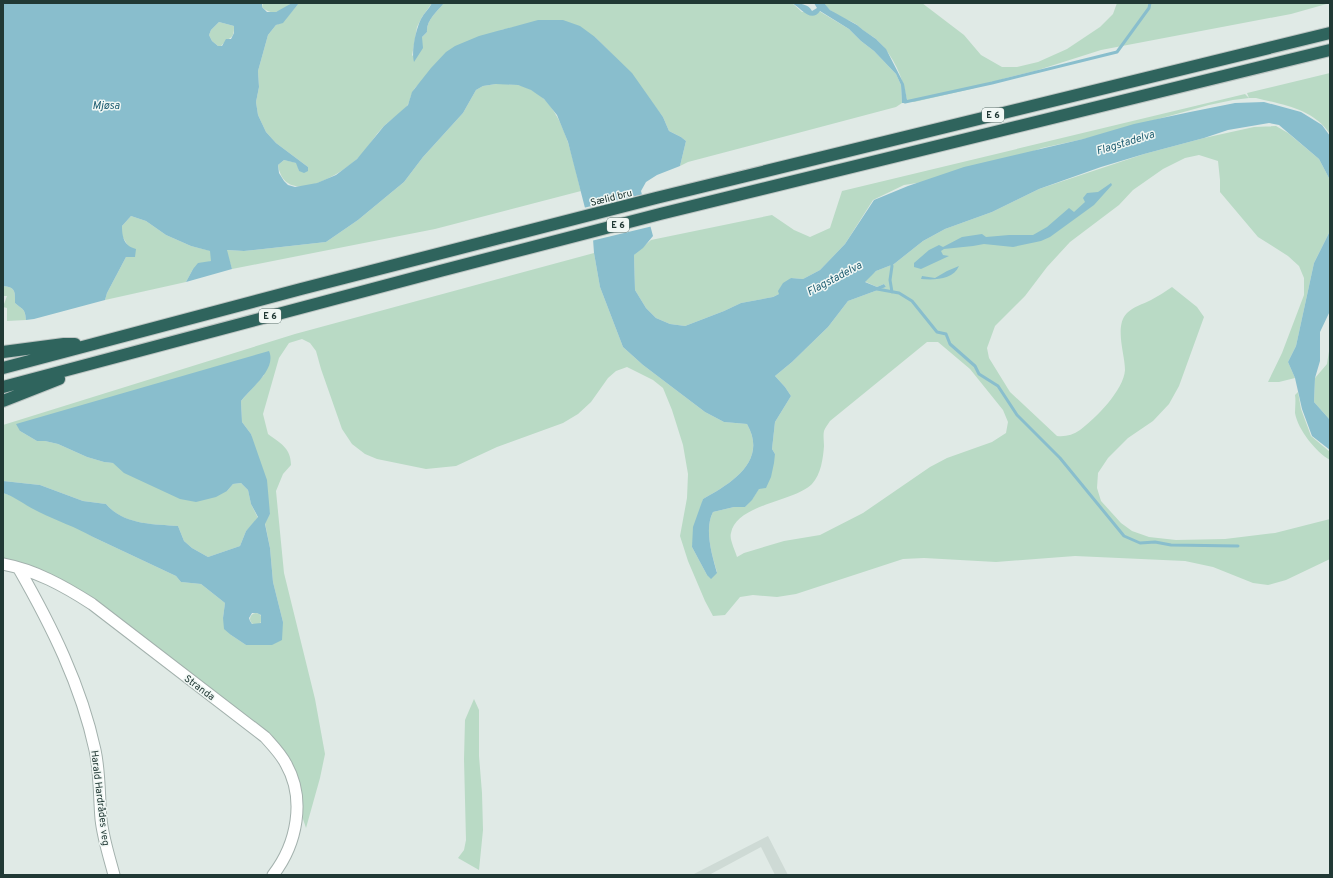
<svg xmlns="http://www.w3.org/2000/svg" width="1333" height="878" font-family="Overpass,sans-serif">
<rect width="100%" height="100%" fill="#e0eae6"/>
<path fill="#cedad5" d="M 768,836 L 788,875 L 775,875 L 761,847 L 709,875 L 692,875 Z"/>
<path fill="#b9dac5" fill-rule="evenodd" d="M 263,3 L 292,3 C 281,11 273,17 262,7 Z
M 299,3 L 432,3 L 422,17 L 417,27 L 412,56 L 422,48 L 422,37 L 427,32 C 426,20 437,12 444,3 L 792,3 L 802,12 L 819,11 L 849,29 L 861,41 L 874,51 L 896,74 L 901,85 L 902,103 L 896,107 L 688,162 L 680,166 L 686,141 L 681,137 L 669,131 L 663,117 L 651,101 L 612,54 L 595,37 L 524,25 L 501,30 L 421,82 C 418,85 413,89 412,94 C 410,97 410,102 407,106 C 402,113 391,119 384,126 C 374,136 367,150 357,159 C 338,176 285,208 278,165 L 284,160 L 297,163 L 299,171 L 308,167 L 276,143 L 266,132 L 258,115 L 256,102 L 259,87 L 258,71 L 268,35 L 276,25 L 283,22 Z
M 824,3 L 922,3 L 964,35 L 981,55 L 1002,67 L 1017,67 L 1038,62 L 1067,49 L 1100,27 L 1113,14 L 1117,3 L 1330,3 L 1291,14 L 1101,50 L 1035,71 L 1006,78 L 971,89 L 914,102 L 907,100 C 903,78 894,56 877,40 C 873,36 868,34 864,31 C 861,29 858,25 854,23 C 844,18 830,13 824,3 Z
M 219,22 L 234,26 C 234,38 232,36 224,43 C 219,47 224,46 218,46 L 212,41 L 209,35 L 211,30 Z
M 1330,73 L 1330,134 C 1313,109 1284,105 1256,98 L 1249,98 L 1247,93 Z
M 496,84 C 503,84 511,84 518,85 C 563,95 571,154 581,191 L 435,229 L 232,269 L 226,250 L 244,251 L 326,242 L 358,220 L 404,182 L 423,157 L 463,113 L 476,90 L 483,86 Z
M 1245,94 L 1249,98 L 1233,100 L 1209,105 L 1093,137 L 1042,148 L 1009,160 L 930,181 L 904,185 L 873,200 L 845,244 L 820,270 L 803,279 L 791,278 L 779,294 L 773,297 L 741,303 L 724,311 L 685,326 L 670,324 L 656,318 L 646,308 L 635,290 L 634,255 L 651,240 L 772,215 L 794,230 L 810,237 L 830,228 L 842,191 Z
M 1276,126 L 1288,133 L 1319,159 L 1330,180 L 1330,231 L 1314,263 L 1296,346 L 1288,362 L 1295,378 L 1279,382 L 1268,382 L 1282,353 L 1304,295 L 1304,278 L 1299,266 L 1288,256 L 1258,237 L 1220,192 L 1220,180 L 1218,161 L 1199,155 L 1185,158 L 1163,169 L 1133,190 L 1119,205 L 1070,242 L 1047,267 L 1025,296 L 995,326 L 987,348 L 989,358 L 1010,392 L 1057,436 C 1065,437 1073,435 1080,430 C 1095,419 1124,390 1125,370 C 1125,354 1114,326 1127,313 C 1133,307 1143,304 1151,300 C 1158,296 1165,292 1172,287 L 1197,307 L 1204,317 L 1179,386 L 1169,404 L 1153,421 L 1128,438 L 1108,458 L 1098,473 L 1097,488 L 1101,501 L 1121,523 L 1132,531 L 1149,537 L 1176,540 L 1225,539 L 1275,533 L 1330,519 L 1330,559 L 1286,580 L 1268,585 L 1253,583 L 1213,567 L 1185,561 L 1075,556 L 996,562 L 924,558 L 903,559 L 796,594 L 777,597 L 753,595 L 740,597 L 725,615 L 713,616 L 705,601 L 688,561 L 680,536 L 687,498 L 688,474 L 683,445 L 672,410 L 663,388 L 653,380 L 627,367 L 616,371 L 608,378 L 591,402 L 578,414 L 563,423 L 497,447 L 456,466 L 426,469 L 377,459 L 365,454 L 352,444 L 342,429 L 321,369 L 316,351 L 310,343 L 302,339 L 289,343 L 279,358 L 263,414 L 268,434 C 280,443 291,448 291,465 L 283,474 L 276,491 L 284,573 L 315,699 L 325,754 L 320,778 L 306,828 L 302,816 L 303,809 L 299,786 L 292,766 L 275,739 L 112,613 L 73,586 L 42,571 L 3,560 L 3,493 L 12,496 L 82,530 L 93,537 L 176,576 L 181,582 L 201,584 L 225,603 L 223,618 L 231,635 L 246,645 L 260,644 L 283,622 L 273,582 L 270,548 L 265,523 L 270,514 L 251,434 L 242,422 L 241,401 L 264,375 L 20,431 L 37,441 L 45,441 L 58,444 L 87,457 L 104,462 L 113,463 L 227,491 L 233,484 L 241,483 L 248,490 L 251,504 L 258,518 L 246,531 L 240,546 L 208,557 L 192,548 L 184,541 L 178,526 C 152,524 124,525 106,504 L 83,501 L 40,485 L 3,481 L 3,425 L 295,334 L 594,253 L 600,287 L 623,347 L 643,365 L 705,412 L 724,422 L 747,424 C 768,461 732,483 703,499 L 692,547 L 707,575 L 717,572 C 712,555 704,529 713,512 L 734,507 L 745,507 C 760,493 766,472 775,454 L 772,449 L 775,422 L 791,396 L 785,387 L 775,376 L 792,362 L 828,327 L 848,301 L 886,287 L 884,284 L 877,287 L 864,281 L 876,271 L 894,264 L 923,241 L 945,229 L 992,212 L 1039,189 L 1144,154 L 1204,138 L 1254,127 ZM 927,342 L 938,342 L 970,369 L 1003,410 L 1008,422 L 1006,433 L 992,442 L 947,458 L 930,467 L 863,513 L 820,535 L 784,541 L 744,553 L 737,557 C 735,550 729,539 731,533 C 736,504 794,502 812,484 C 821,474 823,459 824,446 C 824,442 823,435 824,431 C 825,428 828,424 830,421 Z
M 131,216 L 146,221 L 166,235 L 191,246 L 211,251 L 211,261 L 193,269 L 186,282 L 105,300 L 107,293 L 126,257 L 135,257 L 122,236 L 122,226 Z
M 3,286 C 16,287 15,292 15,303 C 23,310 25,308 26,320 L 7,321 L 7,308 L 3,307 L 3,304 L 4,304 L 7,296 L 3,296 Z
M 1330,345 L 1330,420 L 1314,402 L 1315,378 L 1327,364 Z
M 1298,392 L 1301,409 L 1311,436 L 1330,452 L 1330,460 C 1316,452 1298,430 1295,413 C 1295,407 1296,401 1295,395 Z
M250 619a6 6 0 1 1 12 0a6 6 0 1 1-12 0Z
M 474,699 L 479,710 L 479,756 L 482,793 L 483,830 L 479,870 L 458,858 L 464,850 L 466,840 L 464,759 L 465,720 Z"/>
<path fill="#89becd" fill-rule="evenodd" d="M 3,3 L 262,3 L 262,7 L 267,12 L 276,12 L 292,3 L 299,3 L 283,23 L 276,25 L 268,35 L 258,71 L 259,87 L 256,102 L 258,115 L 266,132 L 276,143 L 308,167 L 308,171 L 304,173 L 299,171 L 296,163 L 284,160 L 278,165 L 279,173 L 284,181 L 288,185 L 295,187 L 317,183 L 336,175 L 357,159 L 384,126 L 408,105 L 412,92 L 431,68 L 446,52 L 455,46 L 479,36 L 538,20 L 563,20 L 580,26 L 595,37 L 632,73 L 663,117 L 669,131 L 681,137 L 686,141 L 680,166 L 657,175 L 646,182 L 641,191 L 653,236 L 643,248 L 634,255 L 635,290 L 646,308 L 656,318 L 670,324 L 685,326 L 724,311 L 741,303 L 773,297 L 779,294 L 778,291 L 783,283 L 791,278 L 803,279 L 820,270 L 845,244 L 874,200 L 908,186 L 964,167 L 1083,139 L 1134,124 L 1190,112 L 1235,103 L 1264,102 L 1301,112 L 1322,125 L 1330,136 L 1330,180 L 1319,159 L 1279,125 L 1269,123 L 1228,130 L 1204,138 L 1144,154 L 1101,167 L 1039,189 L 992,212 L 945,229 L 923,241 L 894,264 L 876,271 L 865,282 L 877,287 L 884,284 L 886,287 L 848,301 L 828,327 L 792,362 L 775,376 L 785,387 L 791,396 L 775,422 L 772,449 L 775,454 L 774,463 L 771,477 L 766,488 L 759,489 L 752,500 L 745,507 L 734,507 L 713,512 C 704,529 712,555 717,573 L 711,579 L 707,575 L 692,547 L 693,527 L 703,499 C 732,483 768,461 747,424 L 724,422 L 705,412 L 643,365 L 623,347 L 600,287 L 594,253 L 593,239 L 568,142 L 557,115 L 544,99 L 531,90 L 518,85 L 496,84 L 483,86 L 476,90 L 463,113 L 423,157 L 404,182 L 358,220 L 326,242 L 244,251 L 227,250 L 232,269 L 186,282 L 193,269 L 198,263 L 211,261 L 210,251 L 191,246 L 166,235 L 146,221 L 131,216 L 122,226 C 122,237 124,246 136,249 L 135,257 L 126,257 L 107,293 L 105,300 L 34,319 L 26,320 C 25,308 23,310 15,303 C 15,292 16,287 3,286 ZM 219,22 L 234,26 L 234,33 L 231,39 L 226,39 L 222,46 L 218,46 L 212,41 L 209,35 L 211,30 Z
M 432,3 L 444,3 C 437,12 426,20 427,32 L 422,37 L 423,48 L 414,62 C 411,51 416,29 421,19 C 424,13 429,9 432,3 Z
M 792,3 C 799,3 809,4 812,11 L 817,8 L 814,3 L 824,3 L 830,10 L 857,25 L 863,30 L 876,39 L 886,49 L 904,84 L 907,100 L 905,103 L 902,103 L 901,85 L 896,74 L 874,51 L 861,41 L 849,29 L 820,11 C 811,24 800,7 792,3 Z
M 1111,183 L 1112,185 L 1094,205 L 1050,237 L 1041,241 L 1013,247 L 984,244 L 973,246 L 944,249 L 941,251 L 943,255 L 949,256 L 921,269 L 914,267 L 914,263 L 929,250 L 939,245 L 943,247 L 962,237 L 982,234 L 986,237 L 1009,235 L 1033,235 L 1047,227 L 1069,208 L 1074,212 L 1085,202 L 1083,198 L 1087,193 L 1098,192 Z
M 1330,231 L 1330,311 L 1320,332 L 1320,361 L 1315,378 L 1314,402 L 1330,420 L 1330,450 L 1312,436 L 1302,409 L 1295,378 L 1288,362 L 1296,346 L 1314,263 Z
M 959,266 C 953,280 935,280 921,279 L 922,276 L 935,278 L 947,271 Z
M 269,351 C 277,369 251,388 241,401 L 242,422 L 251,434 L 267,480 L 270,514 L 265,524 L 270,548 L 273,582 L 283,622 L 282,640 L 272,645 L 246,645 L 231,635 L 224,629 L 223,618 L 225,603 L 201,584 L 181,582 L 176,576 L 93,537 C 76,527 57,521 39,512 C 26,506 16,497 3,493 L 3,481 L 40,485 L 83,501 L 106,504 C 124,525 153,524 178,526 L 184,541 L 192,548 L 208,557 L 240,546 L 246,531 L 258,517 L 251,504 L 248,490 L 241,483 L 233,484 L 227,491 L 216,497 L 196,502 L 180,499 L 124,473 L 113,463 L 104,462 L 87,457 L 58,444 L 45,441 L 37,441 L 20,431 L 16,424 ZM 252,613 L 257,613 L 261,615 L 261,623 L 252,624 L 250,621 L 249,618 Z"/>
<path fill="#e0eae6" d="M 644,194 L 653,226 L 591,241 L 583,208 Z"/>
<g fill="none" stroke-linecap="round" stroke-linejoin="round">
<path stroke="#89becd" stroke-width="3" d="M 905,100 L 905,102 L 992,83 L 1117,52 L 1149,8 L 1150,3
M 891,262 L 892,266 L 890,280 L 892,292
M 877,289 L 899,293 L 912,301 L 937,332 L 946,334 L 950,344 L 975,366 L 979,374 L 998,386 L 1017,415 L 1060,458 L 1124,536 L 1140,543 L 1155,542 L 1171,545 L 1238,546"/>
<g stroke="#a3b1ad" stroke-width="13">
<path id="minor" d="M 3,564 C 35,570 64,586 92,604 L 265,737 C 273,746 281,754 286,764 C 306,799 297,844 273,875
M 19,569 C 51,625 81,685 95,750 C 100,773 99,796 101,819 C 103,838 109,856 114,875"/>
</g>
<g stroke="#bcc4c2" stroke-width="14">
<path id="motorway" d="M 3,352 L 64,344 L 75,344
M 3,368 L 301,289 L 656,198 L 1330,33
M 3,387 L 440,271 L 660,214 L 1330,50
M 3,401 L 59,379"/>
</g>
<use href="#minor" stroke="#fff" stroke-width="11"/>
<use href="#motorway" stroke="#2f645d" stroke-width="12"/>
</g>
<g text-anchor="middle" stroke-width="3" stroke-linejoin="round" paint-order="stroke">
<g fill="#f0f7f4" stroke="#5f726e" stroke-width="1">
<rect x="982" y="108" width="22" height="14" rx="3"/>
<rect x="607" y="218" width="22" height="14" rx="3"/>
<rect x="259" y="309" width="22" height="14" rx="3"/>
</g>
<g font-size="9" font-weight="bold" fill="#213935">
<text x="993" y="118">E 6</text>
<text x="618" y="228">E 6</text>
<text x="270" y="319">E 6</text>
</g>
<g font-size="10" fill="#213935" stroke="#f0f7f4">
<text transform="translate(611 197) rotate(-14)" y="4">Sælid bru</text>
<text transform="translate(200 687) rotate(37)" y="4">Stranda</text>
<text transform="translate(101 798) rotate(83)" y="4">Harald Hardrådes veg</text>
</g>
<g font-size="11" font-style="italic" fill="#1f5e72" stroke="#f0f7f4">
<text x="106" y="109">Mjøsa</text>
<text transform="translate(1125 142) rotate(-17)" y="4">Flagstadelva</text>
<text transform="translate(834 278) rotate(-28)" y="4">Flagstadelva</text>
</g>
</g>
<rect width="1333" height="878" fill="none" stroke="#213935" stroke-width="8"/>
</svg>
